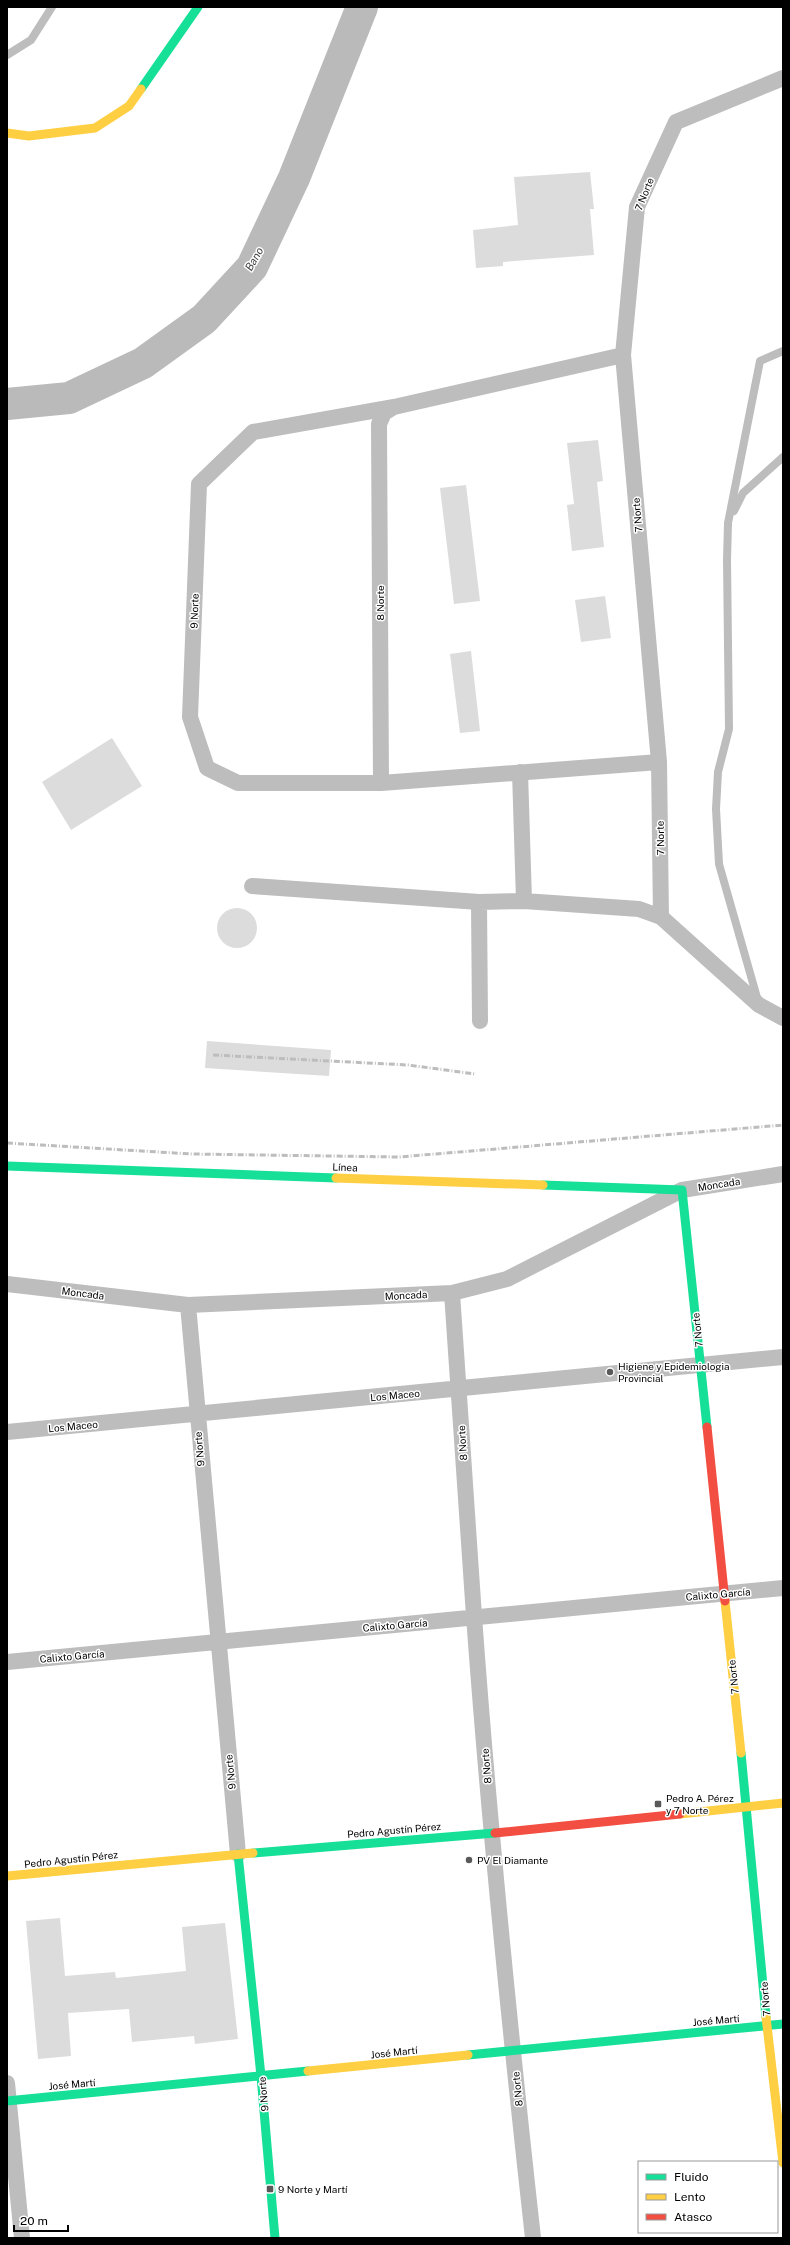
<svg xmlns="http://www.w3.org/2000/svg" width="790" height="2245" font-family="'Public Sans',sans-serif">
<rect width="100%" height="100%" fill="#fff"/>
<g fill="none" stroke-linecap="round" stroke-linejoin="round">
<path stroke="#bababa" stroke-width="32" d="M 7,404 L 69,398 L 143,363 L 204,319 L 252,267 L 294,178 L 362,7"/>
</g>
<path fill="#dcdcdc" d="M 590,172 L 594,209 L 590,209 L 594,255 L 503,262 L 503,266 L 476,268 L 473,230 L 518,225 L 514,177 Z
M 598,440 L 603,481 L 597,482 L 604,547 L 572,551 L 567,505 L 574,504 L 567,443 Z
M 466,485 L 480,601 L 454,604 L 440,488 Z
M 605,596 L 611,638 L 581,642 L 575,600 Z
M 471,651 L 480,731 L 460,733 L 450,654 Z
M 112,738 L 142,786 L 71,830 L 42,782 Z
M217 928a20 20 0 1 1 40 0a20 20 0 1 1-40 0Z
M 207,1041 L 331,1050 L 329,1076 L 205,1068 Z
M 60,1918 L 65,1976 L 115,1972 L 116,1978 L 186,1971 L 182,1927 L 225,1923 L 238,2039 L 195,2044 L 194,2036 L 132,2042 L 129,2009 L 68,2013 L 71,2056 L 38,2059 L 26,1921 Z"/>
<g fill="none" stroke-linecap="round" stroke-linejoin="round">
<path stroke="#bdbdbd" stroke-width="8" d="M 7,55 L 31,40 L 52,7
M 734,511 L 743,493 L 783,457
M 758,1001 L 719,864 L 716,809 L 718,772 L 729,729 L 727,560 L 728,523 L 760,361 L 783,351"/>
<path stroke="#bdbdbd" stroke-width="16" d="M 394,407 L 253,432 L 199,484 L 190,717 L 207,768 L 238,783 L 381,783 L 659,762
M 520,772 L 524,901
M 381,783 L 379,424 L 384,413 L 394,407 L 623,355
M 252,886 L 479,902 L 524,901 L 639,909 L 661,917 L 759,1005 L 783,1018
M 479,902 L 480,1021
M 661,917 L 659,762 L 623,355 L 637,207 L 676,122 L 783,78
M 7,1284 L 188,1305 L 452,1293 L 507,1279 L 682,1190 L 783,1174
M 452,1293 C 460,1401 466,1509 474,1616 C 489,1824 510,2031 533,2238
M 188,1305 L 238,1854
M 7,1432 L 783,1357
M 7,1662 L 783,1588
M 7,2083 L 22,2238"/>
<path stroke="#16e098" stroke-width="9" d="M 141,89 L 198,7
M 7,1166 L 336,1178
M 543,1185 L 682,1190 L 707,1427
M 741,1753 L 766,2017
M 253,1853 L 495,1833
M 238,1854 L 261,2076 L 275,2238
M 468,2055 L 783,2024
M 7,2101 L 308,2071"/>
<path stroke="#ffcf43" stroke-width="9" d="M 7,133 L 29,136 L 95,128 L 129,106 L 141,89
M 336,1178 L 543,1185
M 725,1601 L 741,1753
M 680,1814 L 783,1803
M 7,1876 L 253,1853
M 766,2017 L 783,2163
M 308,2071 L 468,2055"/>
<path stroke="#f24e42" stroke-width="9" d="M 707,1427 L 725,1601
M 495,1833 L 680,1814"/>
<path stroke="#bdbdbd" stroke-width="3" stroke-dasharray="6 2 1 2" stroke-linecap="butt" d="M 213,1055 L 408,1065 L 475,1074
M 7,1143 L 192,1154 L 399,1157 L 783,1125"/>
</g>
<g fill="#595959" stroke="#fff" stroke-width="1.5">
<circle cx="610" cy="1372" r="4"/>
<rect x="654" y="1800" width="8" height="8" rx="2"/>
<circle cx="469" cy="1860" r="4"/>
<rect x="266" y="2185" width="8" height="8" rx="2"/>
</g>
<g text-anchor="middle" stroke-width="3" stroke-linejoin="round" paint-order="stroke">
<g font-size="10" fill="#000" stroke="#fff">
<text transform="translate(644 194) rotate(-68)" y="4">7 Norte</text>
<text transform="translate(637 515) rotate(-95)" y="4">7 Norte</text>
<text transform="translate(380 603) rotate(-90)" y="4">8 Norte</text>
<text transform="translate(194 611) rotate(-88)" y="4">9 Norte</text>
<text transform="translate(660 838) rotate(-91)" y="4">7 Norte</text>
<text transform="translate(345 1167) rotate(2)" y="4">Línea</text>
<text transform="translate(719 1184) rotate(-9)" y="4">Moncada</text>
<text transform="translate(83 1293) rotate(7)" y="4">Moncada</text>
<text transform="translate(406 1295) rotate(-3)" y="4">Moncada</text>
<text transform="translate(697 1330) rotate(-96)" y="4">7 Norte</text>
<text transform="translate(395 1395) rotate(-5)" y="4">Los Maceo</text>
<text transform="translate(73 1426) rotate(-5)" y="4">Los Maceo</text>
<text transform="translate(462 1443) rotate(-94)" y="4">8 Norte</text>
<text transform="translate(199 1449) rotate(-95)" y="4">9 Norte</text>
<text transform="translate(718 1594) rotate(-5)" y="4">Calixto García</text>
<text transform="translate(395 1625) rotate(-5)" y="4">Calixto García</text>
<text transform="translate(72 1656) rotate(-5)" y="4">Calixto García</text>
<text transform="translate(733 1677) rotate(-96)" y="4">7 Norte</text>
<text transform="translate(486 1766) rotate(-95)" y="4">8 Norte</text>
<text transform="translate(230 1772) rotate(-96)" y="4">9 Norte</text>
<text transform="translate(394 1830) rotate(-5)" y="4">Pedro Agustín Pérez</text>
<text transform="translate(71 1859) rotate(-6)" y="4">Pedro Agustín Pérez</text>
<text transform="translate(765 1999) rotate(-95)" y="4">7 Norte</text>
<text transform="translate(716 2020) rotate(-5)" y="4">José Martí</text>
<text transform="translate(394 2052) rotate(-6)" y="4">José Martí</text>
<text transform="translate(72 2084) rotate(-5)" y="4">José Martí</text>
<text transform="translate(517 2089) rotate(-96)" y="4">8 Norte</text>
<text transform="translate(263 2094) rotate(-95)" y="4">9 Norte</text>
</g>
<g font-size="10" fill="#000" stroke="#fff" text-anchor="start">
<text x="618" y="1370">Higiene y Epidemiologia<tspan x="618" dy="12">Provincial</tspan></text>
<text x="666" y="1802">Pedro A. Pérez<tspan x="666" dy="12">y 7 Norte</tspan></text>
<text x="477" y="1864">PV El Diamante</text>
<text x="278" y="2193">9 Norte y Martí</text>
</g>
<g font-size="11" font-style="italic" fill="#3e3e3e" stroke="#fff">
<text transform="translate(254 259) rotate(-60)" y="4">Bano</text>
</g>
</g>
<rect width="790" height="2245" fill="none" stroke="#000000" stroke-width="16"/>
<rect x="638" y="2161" width="140" height="72" fill="#ffffff" stroke="#999999"/>
<rect x="646" y="2174" width="20" height="6" fill="#16e098" stroke="#999999"/>
<text x="674" y="2181" font-size="12" fill="#000000">Fluido</text>
<rect x="646" y="2194" width="20" height="6" fill="#ffcf43" stroke="#999999"/>
<text x="674" y="2201" font-size="12" fill="#000000">Lento</text>
<rect x="646" y="2214" width="20" height="6" fill="#f24e42" stroke="#999999"/>
<text x="674" y="2221" font-size="12" fill="#000000">Atasco</text>
<path d="M14 2225v6h54v-6" fill="none" stroke="#000000" stroke-width="2"/>
<text x="20" y="2225" font-size="12" fill="#000000" stroke="#ffffff" stroke-width="3" paint-order="stroke">20 m</text>
</svg>
